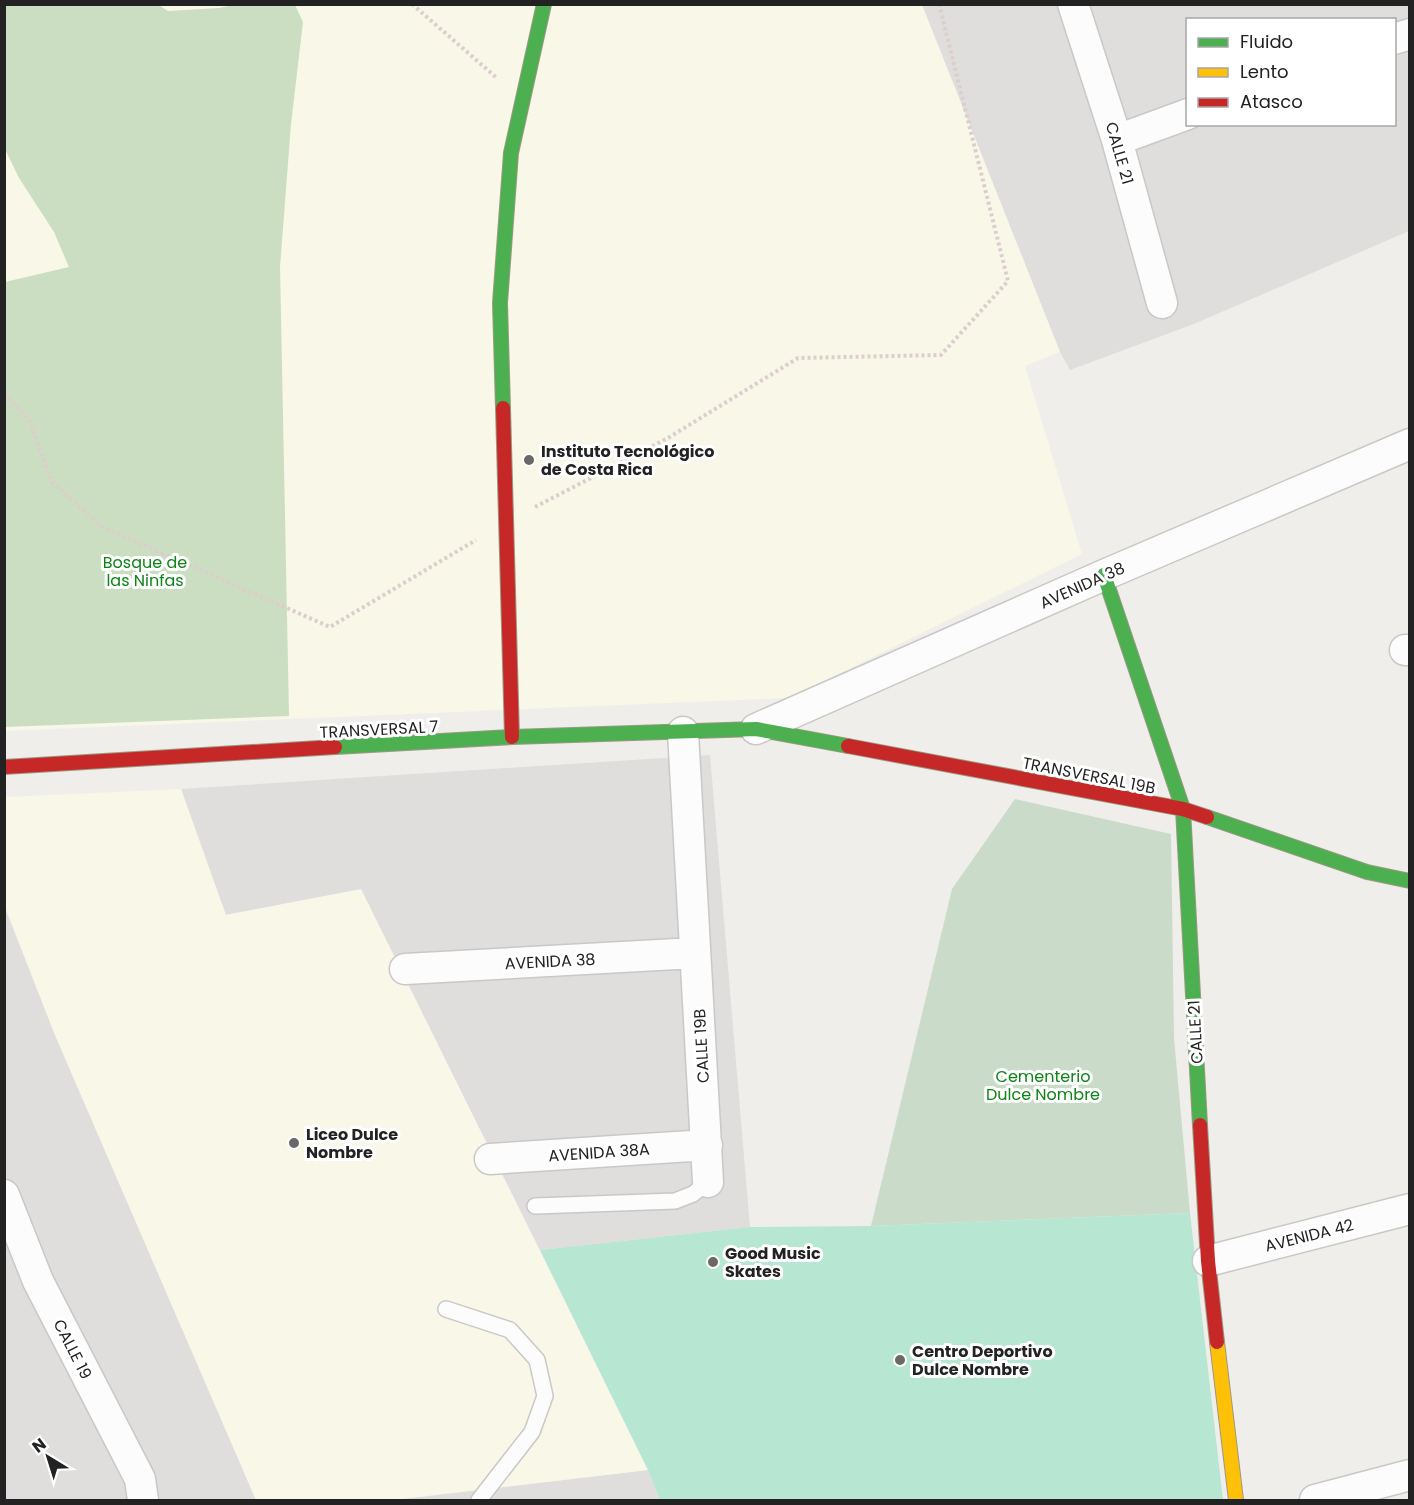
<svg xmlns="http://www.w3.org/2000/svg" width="1414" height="1505" font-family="Poppins,sans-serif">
<rect width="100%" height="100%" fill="#f0eeeb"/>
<path fill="#dfdedc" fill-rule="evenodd" d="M 922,5 L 1409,5 L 1409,231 L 1194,324 L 1070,370 L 1060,352 ZM 1188,20 L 1394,20 L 1394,124 L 1188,124 Z
M 710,755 L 750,1227 L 540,1250 L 361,890 L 225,915 L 181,789 Z
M 4,906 L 55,1035 L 256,1500 L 5,1500 Z
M 648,1470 L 660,1500 L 393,1500 Z"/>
<path fill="#f8f7e8" d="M 4,5 L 922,5 L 1060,352 L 1025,366 L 1082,554 L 790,698 L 5,731 Z
M 181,789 L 226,915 L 361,889 L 648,1470 L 393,1500 L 256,1500 L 55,1035 L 5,906 L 4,797 Z"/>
<path fill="#cbdec1" d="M 157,4 L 168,11 L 219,8 L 232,5 L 295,5 L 303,22 L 291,124 L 280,267 L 289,716 L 5,727 L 5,282 L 69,267 L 54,232 L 19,178 L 5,149 L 5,5 Z"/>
<path fill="#cadbca" d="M 1015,799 L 1171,834 L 1174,1038 L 1190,1213 L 871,1226 L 952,889 Z"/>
<path fill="#b7e6d2" d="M 1190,1213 L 1223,1500 L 660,1500 L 648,1470 L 540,1250 L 750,1227 L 871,1226 Z"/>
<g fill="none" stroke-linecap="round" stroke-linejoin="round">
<g stroke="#c9c8c7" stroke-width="18">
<path id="lane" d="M 535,1206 L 675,1201 L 693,1194 L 708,1182
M 446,1309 L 510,1330 L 537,1360 L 545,1396 L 532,1432 L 479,1500"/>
</g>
<g stroke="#c9c8c7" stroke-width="33">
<path id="street" d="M 1073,4 L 1117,140 L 1162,303
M 1394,39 L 1410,34
M 1117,140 L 1188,114
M 1405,650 L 1410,650
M 756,729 L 1104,575 L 1410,444
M 683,732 L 708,1182
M 405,969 L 695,953
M 490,1159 L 707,1145
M 4,1195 L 38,1281 L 140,1479 L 143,1500
M 1208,1261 L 1410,1209
M 1315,1500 L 1410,1475"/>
</g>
<g stroke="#999a82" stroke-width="16">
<path id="fast" d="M 503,408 L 500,303 L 511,153 L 544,4
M 1104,575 L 1183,809 L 1200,1125
M 335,747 L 512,737 L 756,729 L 848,746
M 1207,817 L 1367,872 L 1410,881"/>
</g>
<g stroke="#999a82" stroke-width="16">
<path id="slow" d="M 1217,1342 L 1236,1500"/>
</g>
<g stroke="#999a82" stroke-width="16">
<path id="jam" d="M 503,408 L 512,737
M 848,746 L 1183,809 L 1207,817
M 4,767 L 335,747
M 1200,1125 L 1208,1261 L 1217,1342"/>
</g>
<path stroke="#dccecd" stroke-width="4" stroke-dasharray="3 3" stroke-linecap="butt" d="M 412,4 L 498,79
M 4,394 L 29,419 L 52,482 L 100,526 L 330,627 L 476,540
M 535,507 L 668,438 L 798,358 L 941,355 L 1008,281 L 939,4"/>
<use href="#lane" stroke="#fdfcfc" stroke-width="15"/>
<use href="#street" stroke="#fdfcfc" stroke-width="30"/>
<use href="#fast" stroke="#4caf50" stroke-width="14"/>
<use href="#slow" stroke="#ffc107" stroke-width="14"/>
<use href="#jam" stroke="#c62828" stroke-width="14"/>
</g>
<g fill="#6a6968" stroke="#fff" stroke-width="2">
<circle cx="529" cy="460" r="6"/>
<circle cx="294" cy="1143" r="6"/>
<circle cx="713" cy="1262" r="6"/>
<circle cx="900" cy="1360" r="6"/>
</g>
<g text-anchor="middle" stroke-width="6" stroke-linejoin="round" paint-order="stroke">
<g font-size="16" fill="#222" stroke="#fff">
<text transform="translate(1120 153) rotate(74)" y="6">CALLE 21</text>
<text transform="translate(1082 585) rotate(-24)" y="6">AVENIDA 38</text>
<text transform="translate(379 729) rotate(-3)" y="6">TRANSVERSAL 7</text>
<text transform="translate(1089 775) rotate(11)" y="6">TRANSVERSAL 19B</text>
<text transform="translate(550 961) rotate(-3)" y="6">AVENIDA 38</text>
<text transform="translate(1195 1032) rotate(-93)" y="6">CALLE 21</text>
<text transform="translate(701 1046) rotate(-93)" y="6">CALLE 19B</text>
<text transform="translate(599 1152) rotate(-4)" y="6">AVENIDA 38A</text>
<text transform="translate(1309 1235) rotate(-14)" y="6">AVENIDA 42</text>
<text transform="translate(73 1349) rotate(63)" y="6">CALLE 19</text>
</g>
<g font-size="16" font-weight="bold" fill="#222" stroke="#fff" text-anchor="start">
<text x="541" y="457">Instituto Tecnológico<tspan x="541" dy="18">de Costa Rica</tspan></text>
<text x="306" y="1140">Liceo Dulce<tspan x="306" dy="18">Nombre</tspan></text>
<text x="725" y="1259">Good Music<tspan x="725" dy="18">Skates</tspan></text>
<text x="912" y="1357">Centro Deportivo<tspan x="912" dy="18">Dulce Nombre</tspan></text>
</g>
<g font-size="16" fill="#0c8416" stroke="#fff">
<text x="145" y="568">Bosque de<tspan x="145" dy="18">las Ninfas</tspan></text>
<text x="1043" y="1082">Cementerio<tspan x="1043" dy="18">Dulce Nombre</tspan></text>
</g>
</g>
<rect width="1414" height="1505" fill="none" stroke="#222222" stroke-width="12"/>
<rect x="1186" y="18" width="210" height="108" fill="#ffffff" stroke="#a7a7a7" stroke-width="1.5"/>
<rect x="1198" y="38" width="30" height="9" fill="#4caf50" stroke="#a7a7a7" stroke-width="1.5"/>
<text x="1240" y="48" font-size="18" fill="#222222">Fluido</text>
<rect x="1198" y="68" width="30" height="9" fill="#ffc107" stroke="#a7a7a7" stroke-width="1.5"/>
<text x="1240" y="78" font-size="18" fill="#222222">Lento</text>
<rect x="1198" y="98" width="30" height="9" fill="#c62828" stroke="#a7a7a7" stroke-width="1.5"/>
<text x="1240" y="108" font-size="18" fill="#222222">Atasco</text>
<g transform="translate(48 1457) rotate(322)" stroke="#ffffff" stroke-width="4.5" paint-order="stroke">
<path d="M0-4.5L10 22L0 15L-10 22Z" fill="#222222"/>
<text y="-9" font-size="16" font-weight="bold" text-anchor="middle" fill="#222222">N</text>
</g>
</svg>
